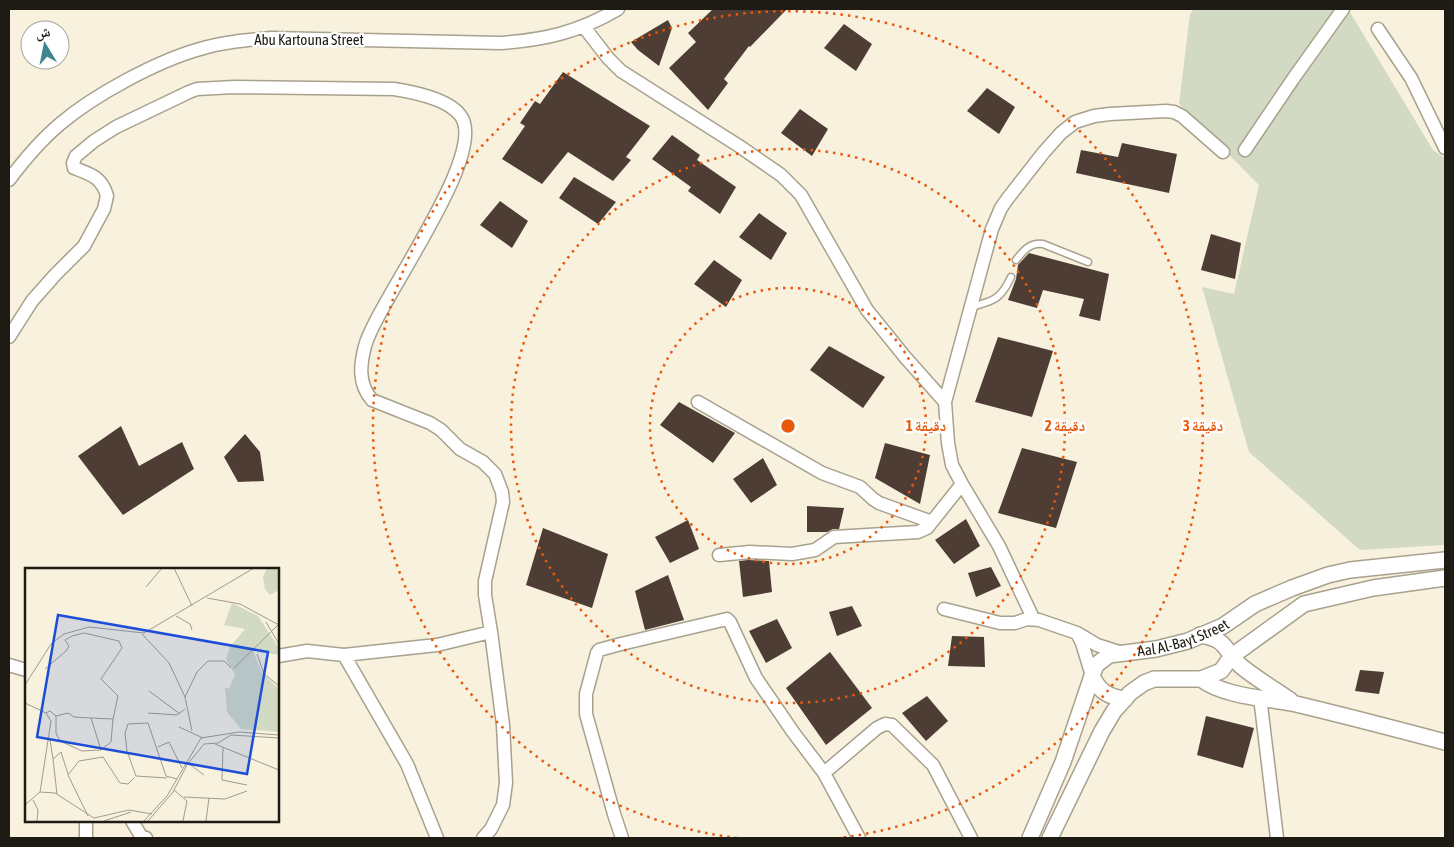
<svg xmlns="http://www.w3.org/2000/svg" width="1454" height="847" font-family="'Asap Condensed','Noto Naskh Arabic',sans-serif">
<rect width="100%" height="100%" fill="#f8f1dd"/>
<path fill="#d3dac4" d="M 1194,9 L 1348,9 L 1433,150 L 1445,158 L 1445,545 L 1360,550 L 1249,452 L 1202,287 L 1234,294 L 1259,185 L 1179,104 L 1190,14 Z"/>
<path fill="#4e3d35" d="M 713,9 L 787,9 L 750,47 L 749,46 L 724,79 L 728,83 L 708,110 L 669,68 L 696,42 L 688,33 Z
M 668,20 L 672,28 L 659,66 L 638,50 L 631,42 Z
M 844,24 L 872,44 L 856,71 L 824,48 Z
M 563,72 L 650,126 L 626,157 L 631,160 L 613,181 L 568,152 L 542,184 L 502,159 L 525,126 L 520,123 L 535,101 L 540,104 Z
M 987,88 L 1015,107 L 999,134 L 967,111 Z
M 800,109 L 828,129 L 812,156 L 781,133 Z
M 672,135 L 700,155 L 697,160 L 736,187 L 720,214 L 688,191 L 691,187 L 652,159 Z
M 1122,143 L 1177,154 L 1169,193 L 1076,173 L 1081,150 L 1118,157 Z
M 574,177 L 616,202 L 598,224 L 559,198 Z
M 500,201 L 528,221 L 512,248 L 480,225 Z
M 759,213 L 787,233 L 771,260 L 739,237 Z
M 1211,234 L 1241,243 L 1235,279 L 1201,270 Z
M 1029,253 L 1109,274 L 1100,321 L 1079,316 L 1084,299 L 1043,290 L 1037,308 L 1008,300 L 1016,279 L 1018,265 Z
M 714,260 L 742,280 L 726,307 L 694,284 Z
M 998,337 L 1053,351 L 1032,417 L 975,402 Z
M 829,346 L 885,377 L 863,408 L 810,370 Z
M 679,402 L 735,433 L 713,463 L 660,425 Z
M 121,426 L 139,466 L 182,442 L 194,469 L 123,515 L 78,456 Z
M 245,434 L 260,452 L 264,481 L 238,482 L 224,457 Z
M 885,443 L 930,455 L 920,504 L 875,478 Z
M 1022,448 L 1077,462 L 1056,528 L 998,513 Z
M 763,458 L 777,485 L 751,503 L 733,479 Z
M 807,506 L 844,508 L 839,529 L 833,529 L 827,532 L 807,532 Z
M 966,519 L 980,546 L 954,564 L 935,540 Z
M 688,520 L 699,549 L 670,563 L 655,537 Z
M 543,528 L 608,554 L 592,608 L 526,585 Z
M 748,560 L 769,561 L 772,592 L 743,597 L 739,561 Z
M 991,567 L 1001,586 L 976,597 L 968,573 Z
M 668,575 L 684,620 L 645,630 L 635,591 Z
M 852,606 L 862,626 L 837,636 L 829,612 Z
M 777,619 L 792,648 L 766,663 L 749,631 Z
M 952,636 L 984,637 L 985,667 L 948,666 Z
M 830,652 L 872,708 L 826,745 L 786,688 Z
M 1360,670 L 1384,672 L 1379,694 L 1355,691 Z
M 927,696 L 948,721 L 926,741 L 902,713 Z
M 1206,716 L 1254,728 L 1243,768 L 1197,755 Z"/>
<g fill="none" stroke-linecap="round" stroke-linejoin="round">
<g stroke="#a7a18e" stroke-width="9">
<path id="service" d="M 1016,260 C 1023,251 1030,242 1043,244 L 1088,262
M 971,307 C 994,301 1001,299 1011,277"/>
</g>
<g stroke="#a7a18e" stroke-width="15">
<path id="minor" d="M 584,27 L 608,58 L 621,71 L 739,146 L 781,175 L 801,195 L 867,310 L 905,357 L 945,402 L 948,443 L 952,465 L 962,484 L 999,546 L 1033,618
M 1378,29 L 1411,78 L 1445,148
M 1245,150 L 1293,79 L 1343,9
M 9,180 C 24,160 41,140 60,124 C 94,95 157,61 200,49 C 223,42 247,40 271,38 L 500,43 C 545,40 579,32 618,9
M 9,337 L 32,301 L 55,275 L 84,246 L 104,209 L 107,196 C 102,177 90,174 74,168 L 73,163 L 76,156 L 94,141 L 116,127 L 189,92 L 197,89 L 234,87 L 394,89 C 413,92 448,99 460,115 C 491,152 377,302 365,346 C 360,365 358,384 372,400 L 430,423 L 441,430 L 460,449 L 483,462 L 495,474 L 502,492 L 503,502 L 485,581 L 485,595 L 491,632
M 698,402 L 822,473 L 860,487 L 873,499 L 879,503 L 932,522
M 945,402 L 992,229 L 1001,208 L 1008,198 L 1044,152 L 1061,133 L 1075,122 L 1094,116 L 1110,114 L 1166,111 L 1174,112 L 1182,116 L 1223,152
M 719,555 L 750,552 L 792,554 L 815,550 L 834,537 L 918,532 L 927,528 L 962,484
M 944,609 L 1000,623 L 1015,623 L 1027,619 L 1039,620 L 1077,633 L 1097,645 L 1119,652
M 1077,633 L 1082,643 L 1092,676
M 344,655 L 437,645 L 491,632 L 503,725 L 506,783 L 503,805 L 491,829 L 483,838
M 278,656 L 307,651 L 344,655 L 407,764 L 437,838
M 9,665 L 26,670
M 1260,697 L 1277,838
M 824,773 L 877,728 L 885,724 L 892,725 L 933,765 L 971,838
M 86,821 L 86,838
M 132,821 L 141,836 L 146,838
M 622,838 L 614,814 L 586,714 L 586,694 L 597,653 L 599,650 L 621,644 L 727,619 L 730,622 L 756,678 L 793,732 L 824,773 L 859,838"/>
</g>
<g stroke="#a7a18e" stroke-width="18">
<g id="tertiary">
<path d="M 1200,635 C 1229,639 1224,652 1242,667 C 1257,679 1274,689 1290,700"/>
<path d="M 1092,676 C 1099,691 1108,697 1125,699"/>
<path d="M 1201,679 C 1225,697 1267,698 1296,704 C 1346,716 1396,729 1445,742"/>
<path id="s1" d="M 1030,838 L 1063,762 L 1092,676 L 1096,665 L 1109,655 L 1156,649 L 1188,641 L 1223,626 L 1255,604 L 1292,588 L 1328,575 L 1350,570 L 1445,560"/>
<path d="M 1050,838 L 1102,731 L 1114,711 L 1130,693 L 1144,683 L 1154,679 L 1201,679 L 1221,671 L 1232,656 L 1304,604 L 1373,588 L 1445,578"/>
</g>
</g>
<use href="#service" stroke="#fff" stroke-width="6"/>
<use href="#minor" stroke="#fff" stroke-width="12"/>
<use href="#tertiary" stroke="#fff" stroke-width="15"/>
</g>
<g fill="none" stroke="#e8590c" stroke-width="2.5" stroke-dasharray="2.5 5">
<circle cx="788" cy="426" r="138"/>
<circle cx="788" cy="426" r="277"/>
<path d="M737 838A415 415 0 1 1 839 838"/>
</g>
<g text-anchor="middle" stroke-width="5" stroke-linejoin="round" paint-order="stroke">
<g font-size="15" fill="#1e1b14" stroke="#fff">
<text x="309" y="45">Abu Kartouna Street</text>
<text dy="5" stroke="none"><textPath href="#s1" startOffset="278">Aal Al-Bayt Street</textPath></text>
</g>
</g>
<g transform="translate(25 568)">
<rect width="254" height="254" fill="#f8f1dd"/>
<path d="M 242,0 L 254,0 L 254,22 L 245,27 L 240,21 L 238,9 ZM 207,35 L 233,48 L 254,80 L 254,87 L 228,83 L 237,105 L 254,121 L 254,164 L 216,161 L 202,144 L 200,119 L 204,121 L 210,106 L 201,92 L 205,79 L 220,61 L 199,57 Z" fill="#d3dac4"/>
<path fill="none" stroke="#a19b8d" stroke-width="1" d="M 149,0 L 167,38M 121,19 L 137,0M 182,30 L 215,36 L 254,57M 151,48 L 165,56 L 167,62M 241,54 L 254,76M 117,66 L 144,95 L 160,129 L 167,163M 232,86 L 239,106 L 254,118M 209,100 L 253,57M 20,101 L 41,83 L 44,78 L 40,72 L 47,68 L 59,65 L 94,73 L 97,80 L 76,111 L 93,128 L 88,151M 0,117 L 26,76 L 39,66 L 64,59 L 119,65 L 229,0M 124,123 L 155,146M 160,129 L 172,104 L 183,93 L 199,93 L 206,100M 0,135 L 21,145 L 26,153 L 15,224 L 0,237M 21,145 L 25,143 L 31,148 L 31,165 L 35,173 L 57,183 L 76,182 L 66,150 L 49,149 L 43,145 L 31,148M 123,145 L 152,147 L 160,141M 66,150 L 88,151 L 86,174 L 76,182M 154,159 L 178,170M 25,172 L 28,191M 190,176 L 254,202M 133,179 L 144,174 L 157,200M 198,180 L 197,212 L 222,217M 163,195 L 179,207M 142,210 L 111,208 L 102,183 L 100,165 L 103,156 L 123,155 L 141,208 L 152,211M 149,222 L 162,233 L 158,253M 15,224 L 30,225 L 69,250 L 104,242 L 127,246M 32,226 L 28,191 L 36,184 L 43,206M 159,229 L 200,231 L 222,223M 8,232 L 13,242 L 12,253M 63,248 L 43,207 L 54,193 L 78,189 L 95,215 L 103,216 L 109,210M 79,253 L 106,244M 119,253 L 142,228 L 176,170 L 214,164 L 254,167M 123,253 L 148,224 L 162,197 L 179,176 L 193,175 L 206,167 L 254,170M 181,253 L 184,230"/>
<path fill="#1d4ed8" fill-opacity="0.15" stroke="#1d4ed8" stroke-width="2.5" d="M 33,47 L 243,84 L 222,206 L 12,169 Z"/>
<rect width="254" height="254" fill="none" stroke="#1e1b14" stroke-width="2.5"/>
</g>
<circle cx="788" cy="426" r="8" fill="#e8590c" stroke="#fff" stroke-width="2.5"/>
<g font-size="15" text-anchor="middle" font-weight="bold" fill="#e8590c" stroke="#fff" stroke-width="5" stroke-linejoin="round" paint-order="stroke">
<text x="926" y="431">1 دقيقة</text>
<text x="1065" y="431">2 دقيقة</text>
<text x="1203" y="431">3 دقيقة</text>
</g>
<rect width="1454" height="847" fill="none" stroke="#1e1b14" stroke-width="20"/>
<g transform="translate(45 45) rotate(350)"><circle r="24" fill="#ffffff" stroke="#a5a4a1"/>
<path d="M0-4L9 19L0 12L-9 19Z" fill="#408691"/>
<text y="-8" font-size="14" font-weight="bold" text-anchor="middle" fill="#1e1b14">ش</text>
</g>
</svg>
